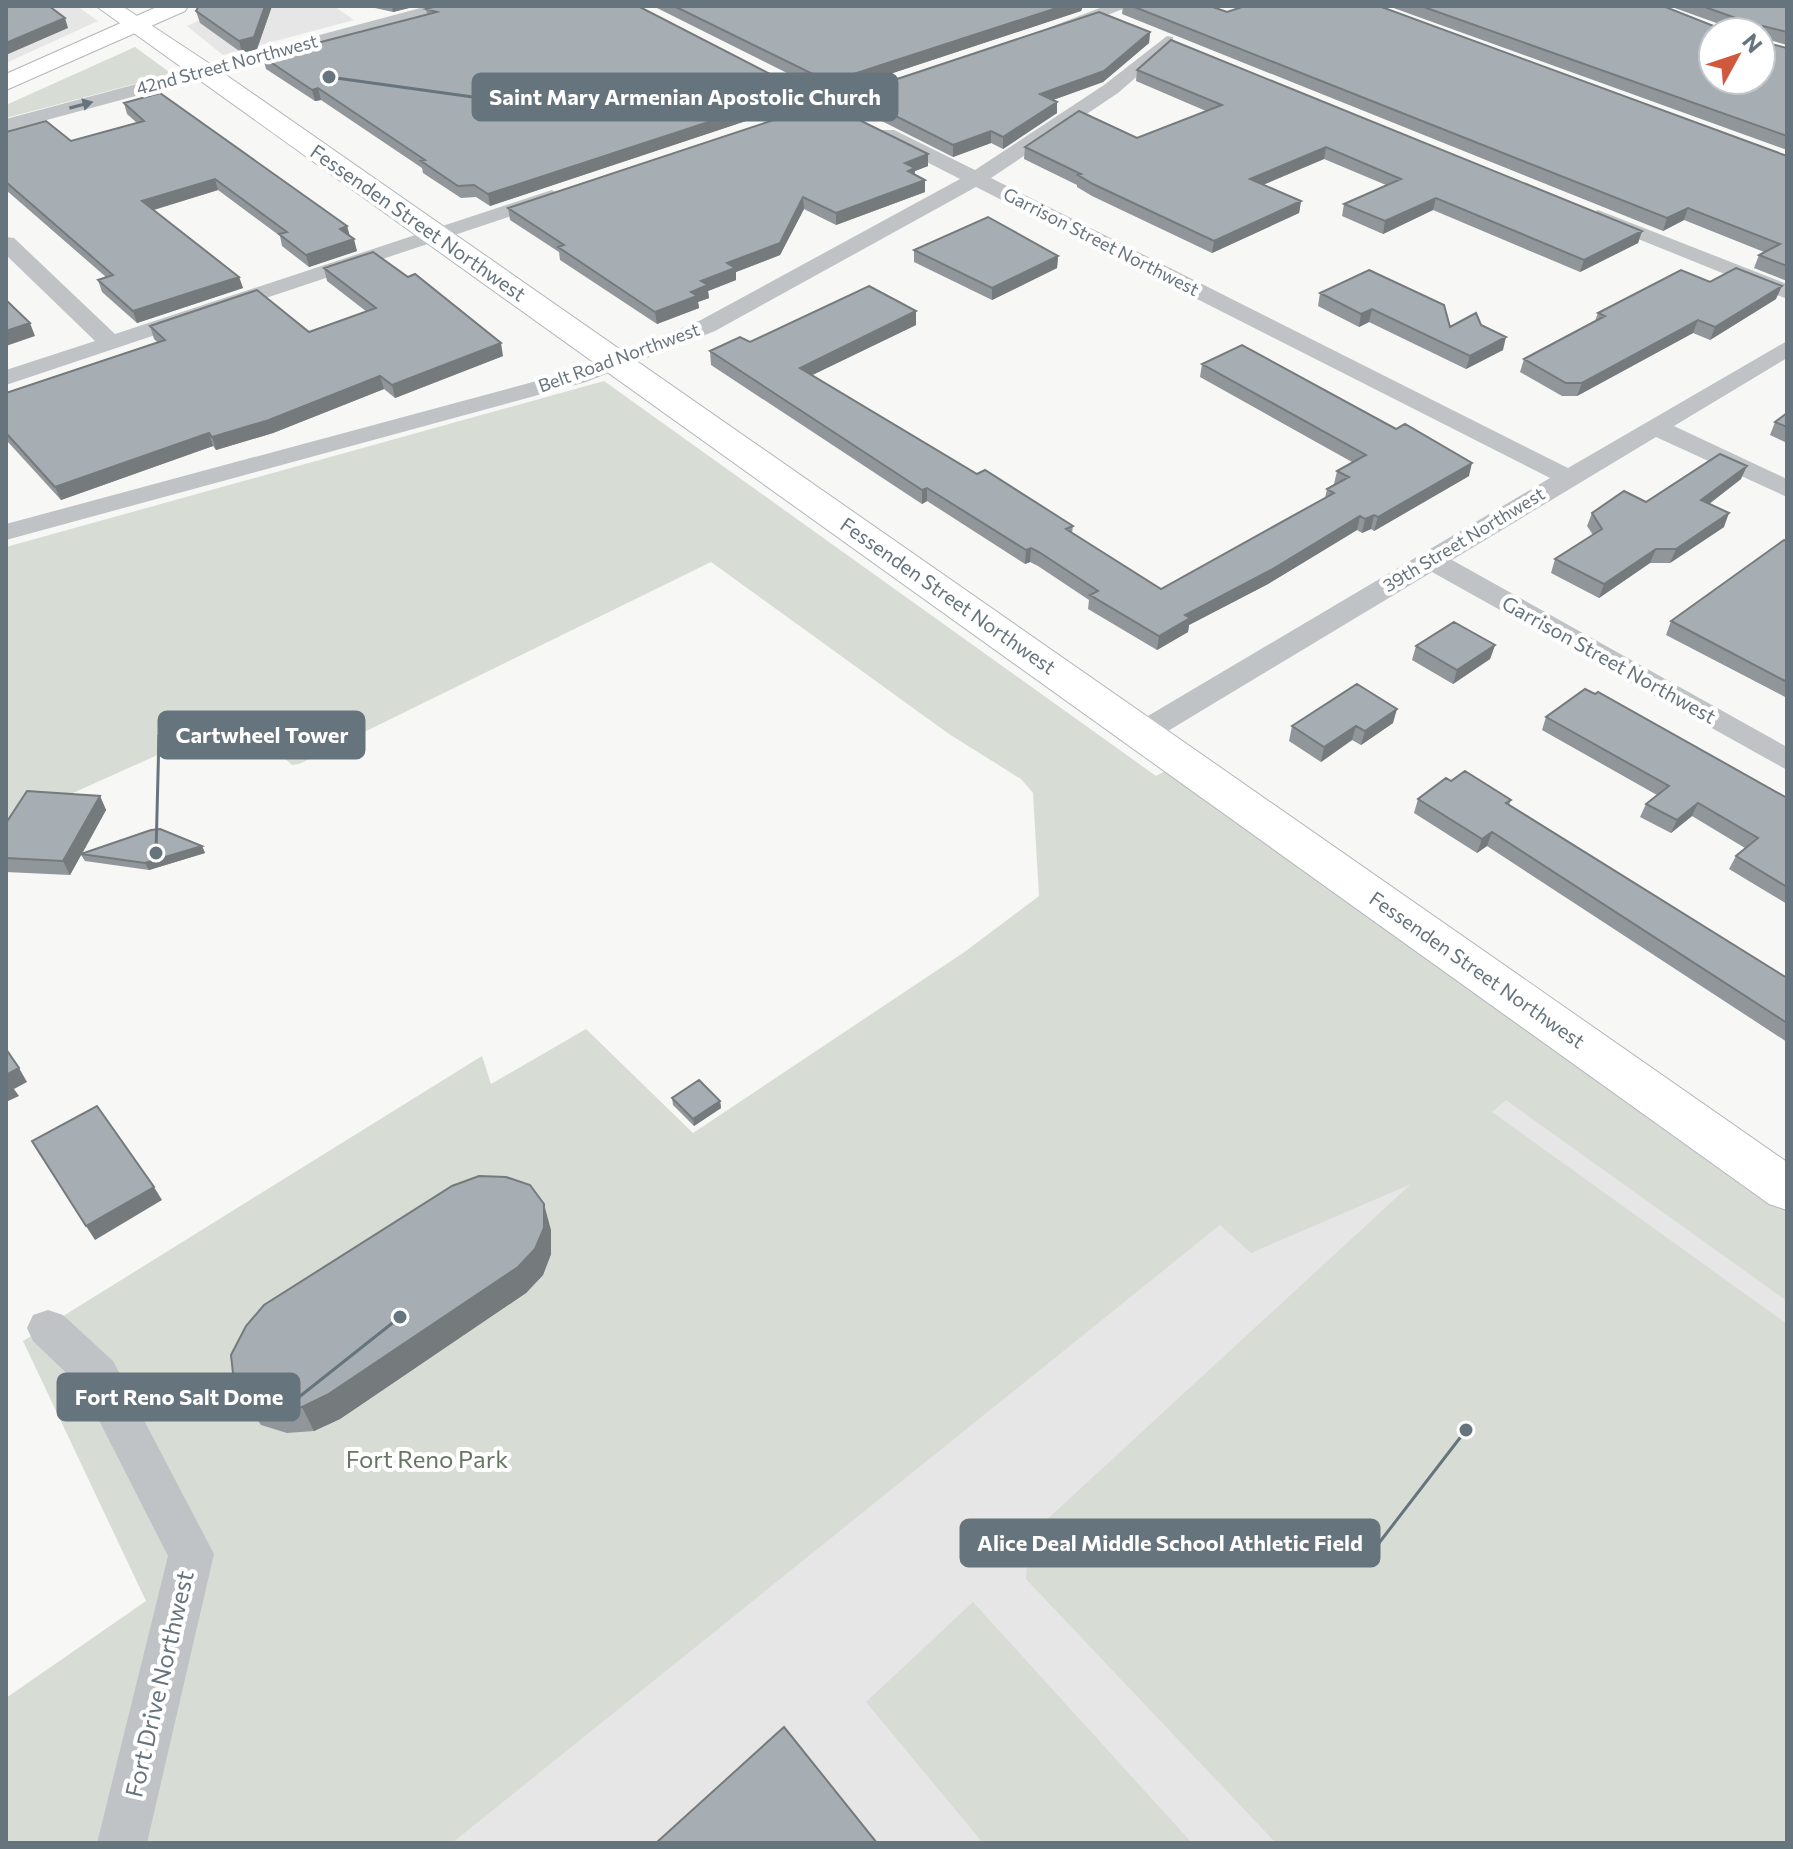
<svg xmlns="http://www.w3.org/2000/svg" width="1793" height="1849" font-family="Commissioner,sans-serif">
<rect width="100%" height="100%" fill="#f7f7f5"/>
<path fill="#e5e6e5" d="M 6,6 L 77,6 L 98,21 L 6,63 Z
M 231,6 L 334,6 L 354,20 L 223,55 L 187,26 Z
M 1485,1012 L 1787,1228 L 1787,1843 L 450,1843 Z"/>
<path fill="#d7dcd5" d="M 135,47 L 172,74 L 6,118 L 6,105 Z
M 604,381 L 1156,776 L 1167,770 L 1787,1211 L 1787,1301 L 1506,1100 L 1492,1112 L 1787,1324 L 1787,1843 L 1276,1843 L 1026,1579 L 1029,1536 L 1411,1184 L 1251,1253 L 1220,1225 L 452,1843 L 6,1843 L 6,1698 L 146,1601 L 23,1341 L 482,1056 L 491,1084 L 586,1029 L 693,1133 L 963,953 L 1039,896 L 1033,793 L 1021,779 L 949,734 L 711,562 L 299,764 L 292,765 L 240,718 L 6,823 L 6,547 Z
M 973,1602 L 1192,1843 L 983,1843 L 866,1702 Z"/>
<g fill="none" stroke-linecap="round" stroke-linejoin="round">
<g stroke="#b2b7bb" stroke-width="2">
<path id="secondary" d="M 96,6 L 122,6 L 213,66 L 1787,1162 L 1787,1210 L 1769,1204 Z"/>
</g>
<g stroke="#b3b7ba" stroke-width="2">
<path id="primary" d="M 159,6 L 188,6 L 185,11 L 6,90 L 6,74 Z"/>
</g>
<path fill="#bfc3c6" fill-rule="evenodd" d="M 428,6 L 457,6 L 454,10 L 6,131 L 6,119 Z
M 1105,6 L 1131,6 L 1063,32 L 1051,32 L 1048,28 Z
M 1167,36 L 1173,37 L 1173,45 L 1118,93 L 991,178 L 1568,468 L 1787,341 L 1787,358 L 1674,426 L 1787,479 L 1787,497 L 1656,437 L 1452,560 L 1787,747 L 1787,770 L 1432,572 L 1153,740 L 1142,743 L 1131,740 L 1127,733 L 1131,726 L 1550,478 L 976,187 L 715,331 L 586,382 L 6,540 L 6,524 L 570,372 L 699,321 L 960,179 L 880,138 L 877,134 L 880,130 L 894,130 L 975,170 L 1104,85 Z
M 894,76 L 901,78 L 901,86 L 791,123 L 784,125 L 774,119 L 777,115 Z
M 552,190 L 562,196 L 559,200 L 6,385 L 6,370 L 95,341 L 6,255 L 6,237 L 14,238 L 115,334 Z
M 1598,210 L 1787,284 L 1787,299 L 1591,220 L 1587,216 Z
M 48,1310 L 63,1315 L 113,1361 L 214,1554 L 147,1843 L 97,1843 L 168,1556 L 83,1389 L 33,1341 L 27,1328 L 33,1315 Z"/>
<use href="#secondary" fill="#fff" fill-rule="evenodd"/>
<use href="#primary" fill="#fff" fill-rule="evenodd"/>
</g>
<path fill="#90969a" d="M 199,6 L 272,6 L 257,49 L 242,53 L 200,23 L 196,11 Z
M 366,6 L 417,6 L 393,12 Z
M 653,6 L 1083,6 L 1081,11 L 829,94 Z
M 1123,6 L 1210,6 L 1227,12 L 1787,156 L 1787,281 L 1754,268 L 1759,255 L 1764,252 L 1684,220 L 1663,231 L 1122,14 Z
M 1388,6 L 1663,6 L 1716,27 L 1722,25 L 1669,6 L 1787,6 L 1787,45 L 1763,38 L 1763,42 L 1787,48 L 1787,150 Z
M 426,9 L 803,102 L 490,206 L 476,197 L 461,198 L 423,173 L 422,168 L 321,100 L 315,101 L 266,69 L 263,57 L 427,14 Z
M 1150,32 L 1149,43 L 1103,82 L 1053,100 L 1057,102 L 1057,113 L 1003,149 L 991,143 L 953,157 L 852,106 L 852,94 Z
M 1137,70 L 1642,231 L 1638,243 L 1580,272 L 1433,210 L 1383,234 L 1342,216 L 1344,204 L 1386,185 L 1324,159 L 1263,185 L 1301,201 L 1299,213 L 1212,253 L 1092,196 L 1077,187 L 1077,185 L 1024,159 L 1025,147 L 1137,138 L 1206,111 L 1136,81 Z
M 124,103 L 347,226 L 350,236 L 357,251 L 309,267 L 282,246 L 280,236 L 218,190 L 154,210 L 239,277 L 243,288 L 137,323 L 102,292 L 98,280 L 106,277 L 6,190 L 6,132 L 71,141 L 137,123 L 127,114 Z
M 928,154 L 928,166 L 915,171 L 914,174 L 925,192 L 836,225 L 804,209 L 780,255 L 736,272 L 736,280 L 708,291 L 709,298 L 698,302 L 699,308 L 657,324 L 560,260 L 559,252 L 510,220 L 508,208 Z
M 914,250 L 1058,256 L 1057,268 L 992,300 L 914,262 Z
M 324,268 L 503,356 L 395,398 L 384,389 L 273,433 L 216,450 L 213,446 L 61,500 L 8,442 L 6,441 L 6,393 L 158,343 L 154,339 L 150,326 L 309,332 L 367,312 L 327,281 Z
M 1710,282 L 1776,299 L 1710,340 L 1693,333 L 1577,396 L 1562,396 L 1520,372 L 1524,359 L 1595,321 L 1598,313 Z
M 1320,293 L 1450,327 L 1481,325 L 1503,350 L 1466,369 L 1369,322 L 1359,327 L 1318,306 Z
M 916,325 L 812,375 L 977,474 L 1073,526 L 1072,533 L 1161,589 L 1325,498 L 1327,489 L 1334,484 L 1337,471 L 1352,462 L 1200,377 L 1202,364 L 1469,476 L 1374,531 L 1371,529 L 1362,533 L 1357,530 L 1268,584 L 1189,625 L 1188,632 L 1157,650 L 1088,609 L 1089,600 L 1038,566 L 1030,562 L 1025,564 L 927,501 L 922,504 L 711,365 L 710,351 L 750,342 Z
M 1787,413 L 1787,443 L 1770,435 L 1775,422 Z
M 1741,479 L 1709,504 L 1724,527 L 1670,563 L 1650,563 L 1599,598 L 1551,573 L 1555,559 L 1593,535 L 1587,526 L 1592,513 L 1646,502 Z
M 1787,541 L 1787,698 L 1666,635 L 1671,621 Z
M 1495,645 L 1490,659 L 1453,684 L 1412,660 L 1416,646 Z
M 1546,717 L 1787,798 L 1787,904 L 1729,869 L 1736,856 L 1745,848 L 1692,816 L 1671,833 L 1640,817 L 1646,804 L 1657,795 L 1542,730 Z
M 1393,723 L 1361,745 L 1352,740 L 1321,762 L 1289,741 L 1292,726 Z
M 1451,781 L 1511,800 L 1509,805 L 1787,978 L 1787,1042 L 1487,846 L 1477,853 L 1414,813 L 1418,799 Z
M 100,796 L 106,810 L 82,854 L 202,846 L 205,853 L 149,870 L 85,861 L 81,855 L 70,875 L 6,872 L 6,823 Z
M 672,1098 L 720,1101 L 721,1108 L 694,1126 L 673,1105 Z
M 551,1230 L 551,1254 L 543,1275 L 526,1293 L 340,1419 L 314,1431 L 287,1433 L 261,1425 L 248,1406 L 234,1382 Z"/>
<path fill="#757a7d" d="M 265,6 L 272,6 L 257,49 L 242,53 L 239,41 Z
M 392,6 L 417,6 L 393,12 Z
M 1063,6 L 1083,6 L 1081,11 L 829,94 L 829,82 Z
M 65,18 L 68,28 L 6,55 L 6,43 Z
M 1150,32 L 1149,43 L 1103,82 L 1039,105 L 1040,94 Z
M 318,88 L 321,100 L 315,101 L 312,90 Z
M 803,91 L 803,102 L 490,206 L 488,194 Z
M 1057,102 L 1057,113 L 1003,149 L 1003,137 Z
M 991,131 L 991,143 L 953,157 L 953,145 Z
M 1326,147 L 1324,159 L 1248,191 L 1250,179 Z
M 928,154 L 928,166 L 915,171 L 914,180 L 908,173 L 905,163 Z
M 215,179 L 218,190 L 146,212 L 142,201 Z
M 925,180 L 925,192 L 836,225 L 836,213 Z
M 803,197 L 804,209 L 780,255 L 736,272 L 736,280 L 708,291 L 709,298 L 698,302 L 699,308 L 657,324 L 655,312 L 691,292 L 701,281 L 727,263 Z
M 1436,198 L 1433,210 L 1383,234 L 1385,221 Z
M 1301,201 L 1299,213 L 1212,253 L 1214,241 Z
M 1688,208 L 1684,220 L 1663,231 L 1667,218 Z
M 347,226 L 350,238 L 340,229 Z
M 1642,231 L 1638,243 L 1580,272 L 1584,260 Z
M 354,239 L 357,251 L 309,267 L 306,255 Z
M 1058,256 L 1057,268 L 992,300 L 992,288 Z
M 239,277 L 243,288 L 137,323 L 133,311 Z
M 1782,286 L 1776,299 L 1710,340 L 1715,327 Z
M 1372,309 L 1369,322 L 1359,327 L 1361,314 Z
M 916,311 L 916,325 L 800,381 L 800,368 Z
M 1698,320 L 1693,333 L 1577,396 L 1582,383 Z
M 30,323 L 35,336 L 6,346 L 6,331 Z
M 1506,337 L 1503,350 L 1466,369 L 1470,356 Z
M 501,343 L 503,356 L 395,398 L 392,385 Z
M 380,376 L 384,389 L 273,433 L 216,450 L 212,437 Z
M 209,433 L 213,446 L 61,500 L 55,487 Z
M 1472,463 L 1469,476 L 1374,531 L 1378,517 Z
M 1747,466 L 1741,479 L 1696,514 L 1701,500 Z
M 927,488 L 927,501 L 922,504 L 922,490 Z
M 1729,513 L 1724,527 L 1670,563 L 1676,549 Z
M 1374,515 L 1371,529 L 1362,533 L 1365,519 Z
M 1360,516 L 1357,530 L 1268,584 L 1189,625 L 1188,632 L 1157,650 L 1159,636 L 1185,615 Z
M 1031,548 L 1030,562 L 1025,564 L 1026,550 Z
M 1656,549 L 1650,563 L 1599,598 L 1604,584 Z
M 1495,645 L 1490,659 L 1453,684 L 1457,670 Z
M 1397,709 L 1393,723 L 1361,745 L 1365,731 Z
M 1356,726 L 1352,740 L 1321,762 L 1324,747 Z
M 100,796 L 106,810 L 70,875 L 63,861 Z
M 1698,803 L 1692,816 L 1671,833 L 1677,820 Z
M 1492,832 L 1487,846 L 1477,853 L 1482,839 Z
M 202,846 L 205,853 L 149,870 L 145,863 Z
M 19,1068 L 27,1082 L 14,1089 L 19,1096 L 6,1102 L 6,1075 Z
M 720,1101 L 721,1108 L 694,1126 L 693,1119 Z
M 154,1187 L 162,1200 L 95,1240 L 86,1226 Z
M 544,1204 L 551,1230 L 551,1254 L 543,1275 L 526,1293 L 340,1419 L 314,1431 L 302,1407 Z"/>
<path fill="#a7aeb3" stroke="#757a7d" stroke-width="2" fill-rule="evenodd" d="M 6,6 L 49,6 L 65,18 L 6,43 Z
M 199,6 L 265,6 L 254,37 L 239,41 L 196,11 Z
M 437,6 L 638,6 L 803,91 L 488,194 L 474,185 L 458,186 L 421,161 L 425,160 L 318,88 L 312,90 L 263,57 L 437,12 L 426,9 Z
M 674,6 L 1063,6 L 829,82 Z
M 1132,6 L 1210,6 L 1227,12 L 1245,6 L 1379,6 L 1787,156 L 1787,266 L 1759,255 L 1780,244 L 1688,208 L 1667,218 Z
M 1421,6 L 1663,6 L 1716,27 L 1737,22 L 1736,18 L 1702,6 L 1787,6 L 1787,32 L 1763,26 L 1763,42 L 1787,48 L 1787,136 ZM 1713,32 L 1761,32 L 1761,80 L 1713,80 Z
M 1099,12 L 1150,32 L 1104,71 L 1040,94 L 1057,102 L 1003,137 L 991,131 L 953,145 L 852,94 Z
M 1171,40 L 1642,231 L 1584,260 L 1436,198 L 1385,221 L 1344,204 L 1401,179 L 1326,147 L 1250,179 L 1301,201 L 1214,241 L 1093,184 L 1078,175 L 1081,174 L 1025,147 L 1079,111 L 1137,138 L 1222,105 L 1137,70 Z
M 160,93 L 347,226 L 340,229 L 354,239 L 306,255 L 279,234 L 287,232 L 215,179 L 142,201 L 239,277 L 133,311 L 98,280 L 113,275 L 6,182 L 6,132 L 46,121 L 71,141 L 144,121 L 124,103 Z
M 825,103 L 928,154 L 905,163 L 915,168 L 908,171 L 925,180 L 836,213 L 803,197 L 780,243 L 727,263 L 735,268 L 701,281 L 708,285 L 691,292 L 697,296 L 655,312 L 558,247 L 564,245 L 508,208 Z
M 988,217 L 1058,256 L 992,288 L 914,250 Z
M 373,252 L 408,277 L 415,274 L 501,343 L 392,385 L 380,376 L 269,420 L 212,437 L 209,433 L 55,487 L 6,433 L 6,393 L 165,340 L 150,326 L 257,290 L 309,332 L 376,308 L 324,268 Z
M 1736,268 L 1782,286 L 1715,327 L 1698,320 L 1582,383 L 1566,383 L 1524,359 L 1605,316 L 1598,313 L 1681,270 L 1710,282 Z
M 1369,270 L 1444,305 L 1450,327 L 1476,313 L 1481,325 L 1506,337 L 1470,356 L 1372,309 L 1361,314 L 1320,293 Z
M 869,286 L 916,311 L 800,368 L 977,474 L 985,470 L 1073,526 L 1066,529 L 1161,589 L 1334,493 L 1327,489 L 1349,477 L 1337,471 L 1366,455 L 1202,364 L 1242,345 L 1396,429 L 1405,424 L 1472,463 L 1378,517 L 1374,515 L 1365,519 L 1360,516 L 1271,570 L 1185,615 L 1190,618 L 1159,636 L 1090,595 L 1098,591 L 1039,552 L 1031,548 L 1026,550 L 927,488 L 922,490 L 710,351 L 740,337 L 750,342 Z
M 6,300 L 30,323 L 6,331 Z
M 1787,413 L 1787,427 L 1775,422 Z
M 1720,454 L 1747,466 L 1701,500 L 1729,513 L 1676,549 L 1656,549 L 1604,584 L 1555,559 L 1602,529 L 1592,513 L 1624,491 L 1646,502 Z
M 1784,540 L 1787,541 L 1787,682 L 1671,621 Z
M 1454,622 L 1495,645 L 1457,670 L 1416,646 Z
M 1357,684 L 1397,709 L 1365,731 L 1356,726 L 1324,747 L 1292,726 Z
M 1585,689 L 1595,694 L 1598,692 L 1787,798 L 1787,887 L 1736,856 L 1758,838 L 1698,803 L 1677,820 L 1646,804 L 1669,786 L 1546,717 Z
M 1465,771 L 1511,800 L 1506,803 L 1787,978 L 1787,1023 L 1492,832 L 1482,839 L 1418,799 L 1446,778 L 1451,781 Z
M 27,791 L 100,796 L 63,861 L 6,858 L 6,823 Z
M 160,829 L 202,846 L 145,863 L 81,854 L 151,830 Z
M 6,1049 L 19,1068 L 6,1075 Z
M 699,1080 L 720,1101 L 693,1119 L 672,1098 Z
M 97,1106 L 154,1187 L 86,1226 L 32,1141 Z
M 479,1176 L 506,1177 L 530,1185 L 544,1204 L 544,1228 L 535,1249 L 518,1267 L 327,1395 L 302,1407 L 274,1409 L 247,1401 L 234,1382 L 231,1355 L 246,1326 L 264,1305 L 452,1186 Z
M 784,1727 L 877,1843 L 656,1843 Z"/>
<defs><path id="oneway-solid" d="M-6-.8H1V-3.2L6.5 0L1 3.2V.8H-6Z" transform="scale(2)"/></defs>
<use fill="#66747d" href="#oneway-solid" transform="translate(81 105) rotate(-15)"/>
<g text-anchor="middle" stroke-width="8" stroke-linejoin="round" paint-order="stroke">
<g font-size="18" fill="#66747d" stroke="#fff">
<text transform="translate(227 65) rotate(-15)" y="6">42nd Street Northwest</text>
<text transform="translate(1101 242) rotate(27)" y="6">Garrison Street Northwest</text>
<text transform="translate(619 358) rotate(-20)" y="6">Belt Road Northwest</text>
<text transform="translate(1464 540) rotate(-31)" y="6">39th Street Northwest</text>
</g>
<g font-size="20" fill="#66747d" stroke="#fff">
<text transform="translate(418 223) rotate(35)" y="7">Fessenden Street Northwest</text>
<text transform="translate(948 596) rotate(35)" y="7">Fessenden Street Northwest</text>
<text transform="translate(1609 660) rotate(29)" y="7">Garrison Street Northwest</text>
<text transform="translate(1477 970) rotate(35)" y="7">Fessenden Street Northwest</text>
</g>
<g font-size="24" fill="#677664" stroke="#fff">
<text x="427" y="1468">Fort Reno Park</text>
</g>
<g font-size="24" fill="#66747d" stroke="#fff">
<text transform="translate(160 1684) rotate(-77)" y="8">Fort Drive Northwest</text>
</g>
</g>
<path fill="none" stroke="#66747d" stroke-width="3" d="M329 77L473 97M156 853L159 735M400 1317L299 1397M1466 1430L1379 1543"/>
<g fill="#66747d" stroke="#fff" stroke-width="3">
<circle cx="329" cy="77" r="8"/>
<circle cx="156" cy="853" r="8"/>
<circle cx="400" cy="1317" r="8"/>
<circle cx="1466" cy="1430" r="8"/>
</g>
<g fill="#66747d" stroke="#66747d" stroke-width="3">
<rect x="473" y="74" width="424" height="46" rx="8"/>
<rect x="159" y="712" width="205" height="46" rx="8"/>
<rect x="58" y="1374" width="241" height="46" rx="8"/>
<rect x="961" y="1520" width="418" height="46" rx="8"/>
</g>
<g font-size="22" text-anchor="middle" font-weight="bold" fill="#fff">
<text x="685" y="105">Saint Mary Armenian Apostolic Church</text>
<text x="262" y="743">Cartwheel Tower</text>
<text x="179" y="1405">Fort Reno Salt Dome</text>
<text x="1170" y="1551">Alice Deal Middle School Athletic Field</text>
</g>
<rect width="1793" height="1849" fill="none" stroke="#66747d" stroke-width="16"/>
<g transform="translate(1737 56) rotate(50)"><circle r="38" fill="#ffffff" stroke="#c2c7cb" stroke-width="2"/>
<path d="M0-6L14 30L0 20L-14 30Z" fill="#d0593d"/>
<text y="-12" font-size="22" font-weight="bold" text-anchor="middle" fill="#66747d">N</text>
</g>
</svg>
